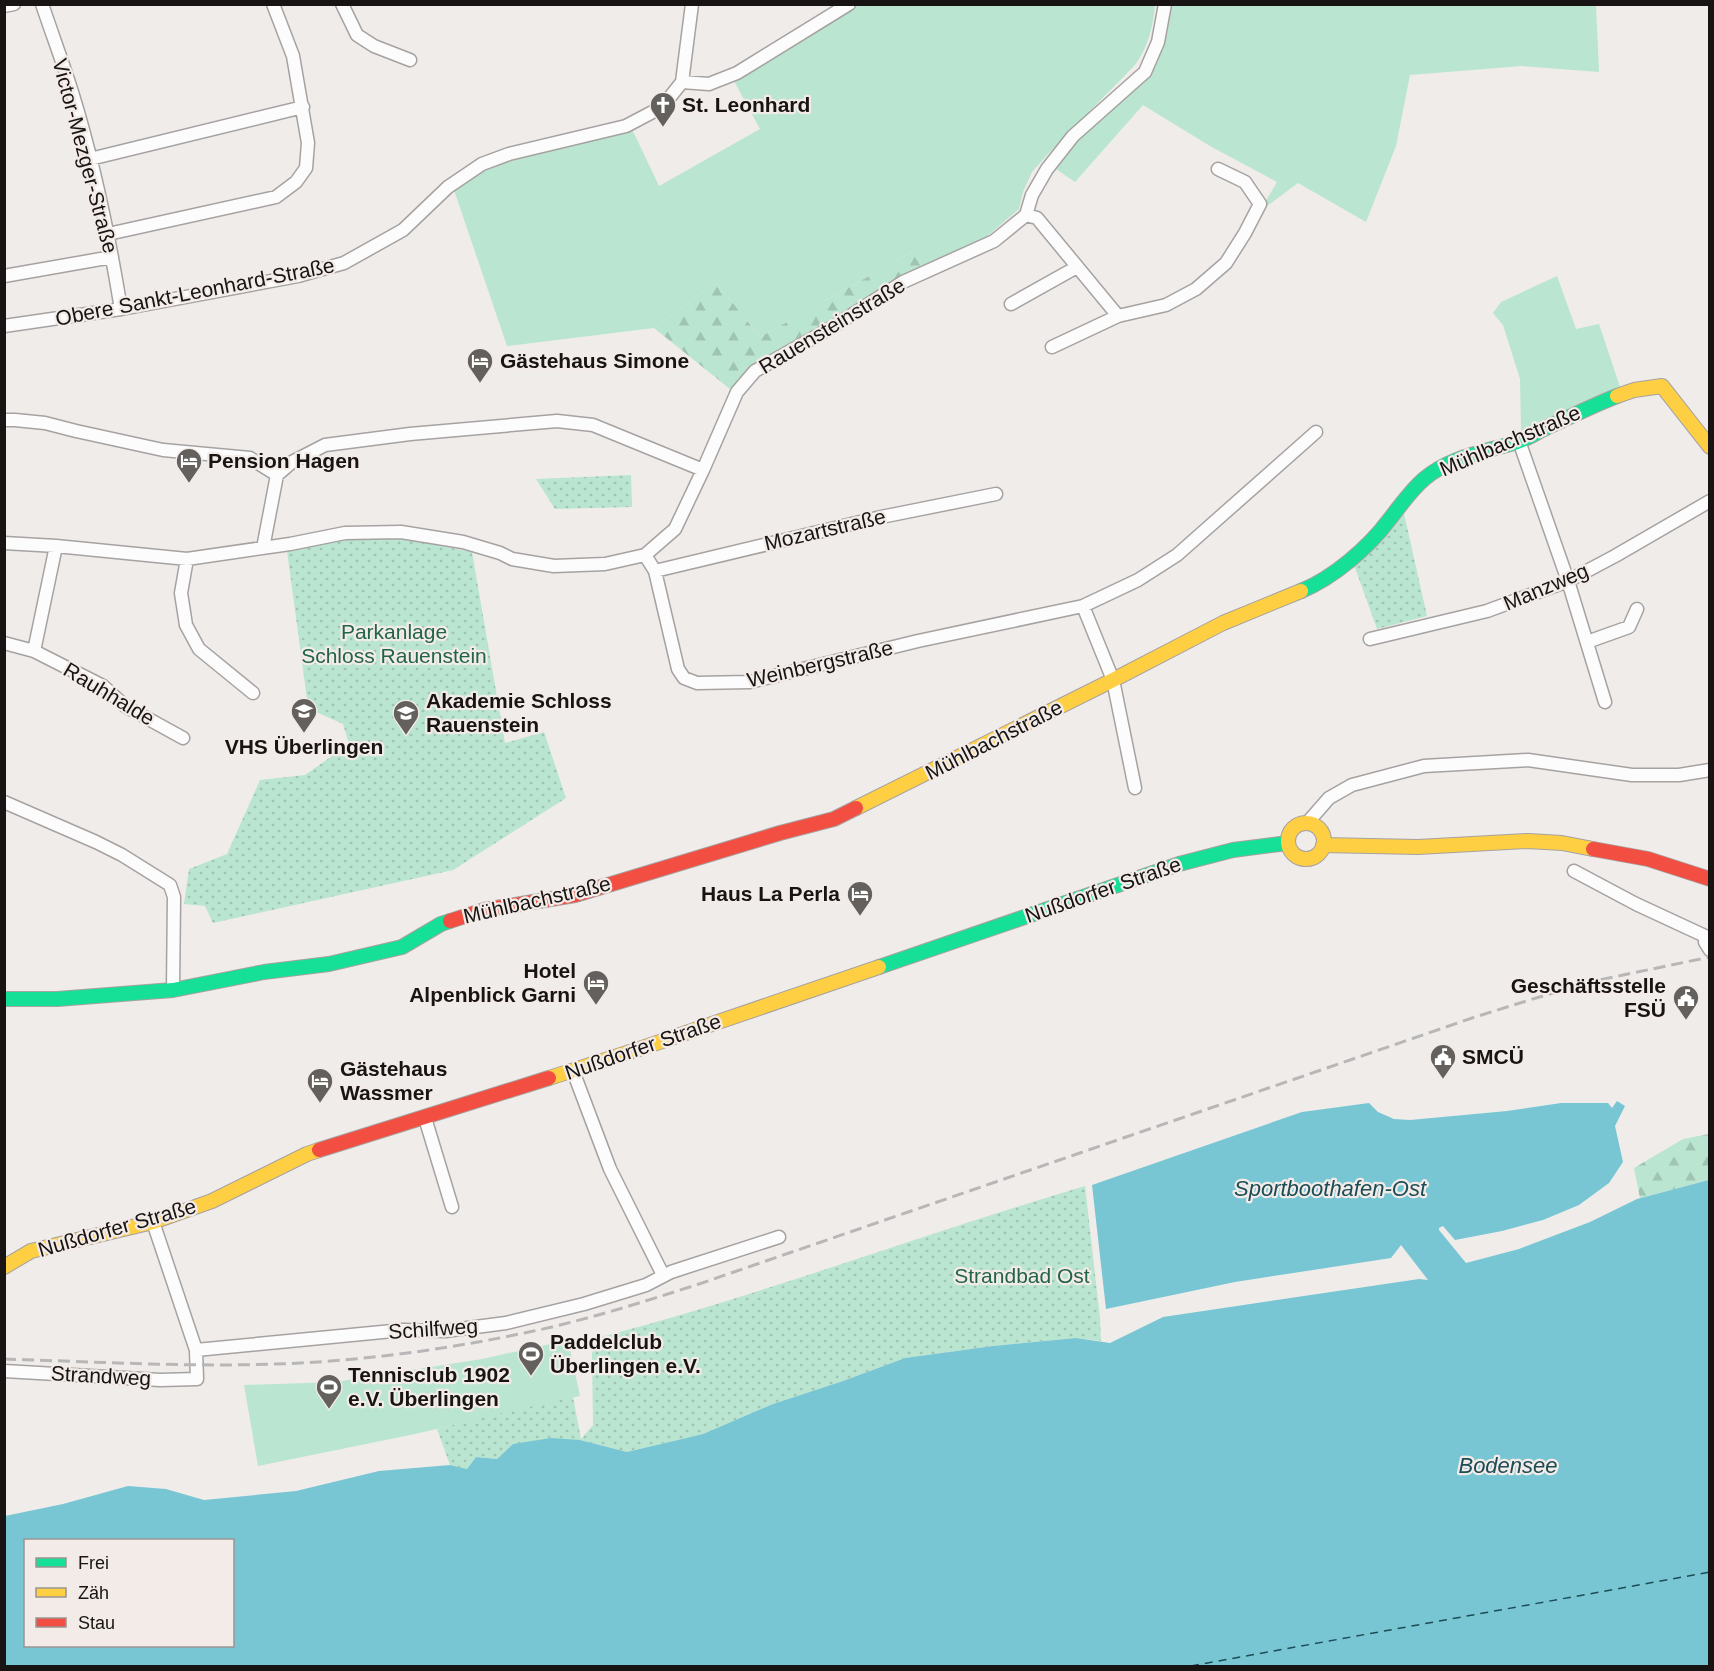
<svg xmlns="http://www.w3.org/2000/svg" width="1714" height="1671" font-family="Arial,sans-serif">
<defs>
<pattern id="forest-firs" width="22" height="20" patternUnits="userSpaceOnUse" patternTransform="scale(1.5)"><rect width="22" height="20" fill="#bae5d0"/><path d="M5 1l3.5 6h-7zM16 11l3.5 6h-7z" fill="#9fc4b2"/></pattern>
<pattern id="park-dots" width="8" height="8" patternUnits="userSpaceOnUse" patternTransform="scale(1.5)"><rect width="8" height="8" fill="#bae5d0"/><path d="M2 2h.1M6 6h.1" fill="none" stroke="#9fc4b2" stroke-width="1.8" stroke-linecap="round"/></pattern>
</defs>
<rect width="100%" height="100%" fill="#f0ecea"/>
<path fill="#bae5d0" d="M 859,5 L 1155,5 C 1153,27 1148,47 1135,65 L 1047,155 L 1032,172 L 1023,192 L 1019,209 L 985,238 L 922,267 L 912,252 L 760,337 L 716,282 L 654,328 L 507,346 L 454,190 L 486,168 L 632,129 L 659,186 L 760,129 L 734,81 Z
M 1170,5 L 1596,5 L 1599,72 L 1522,66 L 1410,75 L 1396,146 L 1366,222 L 1298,183 L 1260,211 L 1277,182 L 1210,146 L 1143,105 L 1075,182 L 1053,167 L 1072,143 L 1153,71 Z
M 1557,276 L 1576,329 L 1599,324 L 1621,390 L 1521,431 L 1520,379 L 1503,325 L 1493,313 L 1501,302 Z
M 568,1340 L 580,1396 L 415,1434 L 258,1466 L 244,1385 L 335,1382 L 482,1359 Z"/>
<path fill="url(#forest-firs)" d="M 912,252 L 922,267 L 756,363 L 730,389 L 654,328 L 716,282 L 760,337 Z
M 1709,1134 L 1710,1180 L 1640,1198 L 1634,1168 L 1683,1139 Z"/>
<path fill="url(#park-dots)" d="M 631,475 L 632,507 L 555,509 L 536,479 Z
M 1403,509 L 1427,616 L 1377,629 L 1353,562 Z
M 403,538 L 472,552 L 505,743 L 544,732 L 566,798 L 453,870 L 213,923 L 205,906 L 184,904 L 189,869 L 227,854 L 260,780 L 305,775 L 349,744 L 343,724 L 314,711 L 307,699 L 287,551 L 345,540 Z
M 1085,1186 L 1100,1318 L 1101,1341 L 1076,1338 L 993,1346 L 905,1358 L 843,1381 L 773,1404 L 703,1434 L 627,1452 L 580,1440 L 513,1444 L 497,1459 L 476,1457 L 467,1469 L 450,1465 L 437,1429 L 494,1415 L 573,1397 L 581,1439 L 593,1425 L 592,1353 L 598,1340 L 601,1337 C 765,1294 923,1234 1085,1186 Z"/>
<path fill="#78c6d4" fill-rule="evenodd" d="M 1617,1101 L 1625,1106 L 1615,1126 L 1623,1162 L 1609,1183 L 1579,1205 L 1543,1220 L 1502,1231 L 1455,1240 L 1443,1226 L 1439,1228 L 1439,1230 L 1466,1263 L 1519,1249 L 1590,1222 L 1637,1199 L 1709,1180 L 1709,1666 L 5,1666 L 5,1516 L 63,1504 L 128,1486 L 166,1489 L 204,1500 L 296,1491 L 379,1471 L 450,1465 L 467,1469 L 476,1457 L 497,1459 L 513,1444 L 551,1438 L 580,1440 L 627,1452 L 703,1434 L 773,1404 L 843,1381 L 905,1358 L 993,1346 L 1076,1338 L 1110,1343 L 1163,1317 L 1419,1279 L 1428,1280 L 1401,1245 L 1391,1258 L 1235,1282 L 1106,1309 L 1092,1185 L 1302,1112 L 1369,1103 L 1378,1112 L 1394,1119 L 1410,1120 L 1507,1111 L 1561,1103 L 1608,1103 L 1612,1108 ZM 26,1540 L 232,1540 L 232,1646 L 26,1646 Z"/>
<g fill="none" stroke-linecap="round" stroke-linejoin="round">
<path stroke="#1c4c56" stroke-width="1.5" stroke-dasharray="8 6" stroke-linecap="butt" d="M 1191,1666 L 1710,1572"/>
<g stroke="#a6a2a1" stroke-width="15">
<path id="street" d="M 42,4 C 52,34 63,63 72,92 C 94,163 109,236 121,309
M 342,4 L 357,35 L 374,46 L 410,60
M 4,6 L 14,4
M 682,82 L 709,84 L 737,73 L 849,4
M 90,159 L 303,107
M 1026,215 L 1037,218 L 1118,316 L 1166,305 L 1196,289 L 1226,263 L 1245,233 L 1260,204 L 1245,182 L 1218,169
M 108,234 L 276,197 L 296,182 L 306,168 L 308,143 L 293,56 L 273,4
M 4,276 L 112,257
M 1011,304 L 1077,267
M 4,326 L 121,309 L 298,276 L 344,263 L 403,230 L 448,187 L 482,164 L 509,154 L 626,126 L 662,107 L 682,82 L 692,4
M 1052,347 L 1118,316
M 4,420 L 15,420 L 45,423 L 76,431 L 163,450 L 250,458 L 277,475
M 1519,441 L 1568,581 L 1605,702
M 4,543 L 56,546 L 187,559 L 290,544 L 345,533 L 401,532 L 463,542 L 500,553 L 512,559 L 554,566 L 605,564 L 645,555 L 675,529 L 703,470 L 737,392 L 755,371 L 836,325 L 903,282 L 994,241 L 1026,215 L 1032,195 L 1047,169 L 1073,136 L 1145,72 L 1158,42 L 1165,4
M 56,546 L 34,651 L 103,686 L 125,706 L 183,738
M 263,548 L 277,475 L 292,462 L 325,445 L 410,434 L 557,421 L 593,425 L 703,470
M 645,555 L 655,571 L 678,669 L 684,678 L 697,683 L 750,682 L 918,641 L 1083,606 L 1113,680 L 1135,788
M 187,559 L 181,593 L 186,625 L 199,649 L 253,693
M 655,571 L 881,517 L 996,494
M 1083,606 L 1138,580 L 1177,555 L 1316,432
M 1370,639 L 1487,611 L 1568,581 L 1615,556 L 1710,501
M 1587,642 L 1629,627 L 1637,609
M 4,643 L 34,651
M 4,802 L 96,842 L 122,855 L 170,885 L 174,897 L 173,990
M 1308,822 L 1329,798 L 1352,785 L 1424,766 L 1528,760 L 1632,775 L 1679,775 L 1710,770
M 1574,871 L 1636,904 L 1705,936
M 1705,936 L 1705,942 L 1710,950
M 573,1071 L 610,1169 L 663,1275
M 425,1118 L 452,1207
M 196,1350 L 403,1330 L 445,1331 L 506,1323 L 584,1304 L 646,1285 L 671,1272 L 779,1237
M 4,1371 L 160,1380 L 197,1379 L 196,1350 L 153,1222"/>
</g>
<g stroke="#a6a2a1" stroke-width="16">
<path id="fast" d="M 1301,591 C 1333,578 1368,548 1389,520 C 1401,505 1410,491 1424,479 C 1451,456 1486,452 1517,442 C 1529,438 1539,431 1550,426 C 1572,416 1594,405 1617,396
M 879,967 L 1179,864 L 1233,850 L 1288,843
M 4,999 L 57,999 L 173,990 L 264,972 L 329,964 L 402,947 L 441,924 L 450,921"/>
</g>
<g stroke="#a6a2a1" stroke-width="16">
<path id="slow" d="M 1617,396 L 1634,390 L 1662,386 L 1710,447
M 856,808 L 1113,680 L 1223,623 L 1301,591
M1288 841a18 18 0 1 1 36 0a18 18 0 1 1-36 0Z
M 1323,845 L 1418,847 L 1528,841 L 1562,843 L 1593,849
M 549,1078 L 636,1050 L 879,967
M 4,1267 L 31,1251 L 153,1222 L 212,1201 L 307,1154 L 319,1150"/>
</g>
<g stroke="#a6a2a1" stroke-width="16">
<path id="jam" d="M 1593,849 L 1648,859 L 1710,879
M 450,921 L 484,910 L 575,895 L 780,833 L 834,819 L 856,808
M 319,1150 L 549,1078"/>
</g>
<use href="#street" stroke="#fdfcfc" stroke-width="12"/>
<use href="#fast" stroke="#16e098" stroke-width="14"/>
<use href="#slow" stroke="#ffcf43" stroke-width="14"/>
<use href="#jam" stroke="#f24e42" stroke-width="14"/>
<path stroke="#b8b7b7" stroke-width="3" stroke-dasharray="12 6" stroke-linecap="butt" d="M 4,1359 C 103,1362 202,1368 300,1363 C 376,1359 454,1348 529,1332 C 587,1320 643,1302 699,1284 L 1475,1017 L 1536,998 L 1599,980 L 1710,957"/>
</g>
<defs>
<g id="church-pin" transform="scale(1.35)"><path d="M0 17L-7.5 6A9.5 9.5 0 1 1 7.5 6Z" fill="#63605e" stroke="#f3ebe7"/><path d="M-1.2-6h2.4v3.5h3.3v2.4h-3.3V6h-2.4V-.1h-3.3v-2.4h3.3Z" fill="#fff"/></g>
<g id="hotel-pin" transform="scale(1.35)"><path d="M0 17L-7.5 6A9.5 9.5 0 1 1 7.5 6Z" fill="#63605e" stroke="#f3ebe7"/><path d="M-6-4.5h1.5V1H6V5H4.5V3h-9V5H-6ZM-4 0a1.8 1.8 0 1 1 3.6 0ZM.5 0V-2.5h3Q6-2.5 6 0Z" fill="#fff"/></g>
<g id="school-pin" transform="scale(1.35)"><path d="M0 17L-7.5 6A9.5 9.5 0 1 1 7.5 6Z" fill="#63605e" stroke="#f3ebe7"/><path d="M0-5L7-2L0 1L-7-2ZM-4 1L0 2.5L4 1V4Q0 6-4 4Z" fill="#fff"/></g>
<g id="university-pin" transform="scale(1.35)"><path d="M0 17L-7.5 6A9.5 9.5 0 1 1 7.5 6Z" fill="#63605e" stroke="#f3ebe7"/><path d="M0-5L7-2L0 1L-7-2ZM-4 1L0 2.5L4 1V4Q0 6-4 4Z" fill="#fff"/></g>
<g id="civic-pin" transform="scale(1.35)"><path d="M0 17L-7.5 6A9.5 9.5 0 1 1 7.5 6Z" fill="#63605e" stroke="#f3ebe7"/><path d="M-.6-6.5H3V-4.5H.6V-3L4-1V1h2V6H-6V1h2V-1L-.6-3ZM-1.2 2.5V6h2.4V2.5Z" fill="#fff"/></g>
<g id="stadium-pin" transform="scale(1.35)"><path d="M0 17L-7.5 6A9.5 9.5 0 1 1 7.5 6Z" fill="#63605e" stroke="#f3ebe7"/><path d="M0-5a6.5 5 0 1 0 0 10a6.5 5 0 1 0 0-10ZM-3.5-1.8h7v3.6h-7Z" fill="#fff"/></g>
</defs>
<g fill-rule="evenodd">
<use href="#church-pin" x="663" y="105"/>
<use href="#hotel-pin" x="480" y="361"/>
<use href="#hotel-pin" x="189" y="461"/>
<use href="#school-pin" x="304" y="711"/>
<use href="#university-pin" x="406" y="713"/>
<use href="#hotel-pin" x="860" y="894"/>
<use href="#hotel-pin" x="596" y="983"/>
<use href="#civic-pin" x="1686" y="998"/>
<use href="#civic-pin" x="1443" y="1057"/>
<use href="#hotel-pin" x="320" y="1081"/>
<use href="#stadium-pin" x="531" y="1354"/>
<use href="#stadium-pin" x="329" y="1387"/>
</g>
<g text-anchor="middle" stroke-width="4.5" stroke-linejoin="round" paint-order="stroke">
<g font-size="21" font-weight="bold" fill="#171413" stroke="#f3ebe7" text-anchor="start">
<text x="682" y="112">St. Leonhard</text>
<text x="500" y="368">Gästehaus Simone</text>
<text x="208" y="468">Pension Hagen</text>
<text x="426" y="708">Akademie Schloss<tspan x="426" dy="24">Rauenstein</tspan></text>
<text x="304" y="754" text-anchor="middle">VHS Überlingen</text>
<text x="840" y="901" text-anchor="end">Haus La Perla</text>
<text x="576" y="978" text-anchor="end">Hotel<tspan x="576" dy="24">Alpenblick Garni</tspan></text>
<text x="1666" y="993" text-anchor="end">Geschäftsstelle<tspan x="1666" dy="24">FSÜ</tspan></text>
<text x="1462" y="1064">SMCÜ</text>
<text x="340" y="1076">Gästehaus<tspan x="340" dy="24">Wassmer</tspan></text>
<text x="550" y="1349">Paddelclub<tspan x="550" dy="24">Überlingen e.V.</tspan></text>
<text x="348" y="1382">Tennisclub 1902<tspan x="348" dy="24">e.V. Überlingen</tspan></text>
</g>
<g font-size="21" fill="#171413" stroke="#f3ebe7">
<text transform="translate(85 156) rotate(75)" y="7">Victor-Mezger-Straße</text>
<text transform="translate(195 292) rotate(-11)" y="7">Obere Sankt-Leonhard-Straße</text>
<text transform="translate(832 326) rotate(-31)" y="7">Rauensteinstraße</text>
<text transform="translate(1510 441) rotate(-23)" y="7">Mühlbachstraße</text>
<text transform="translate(825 530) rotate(-13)" y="7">Mozartstraße</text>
<text transform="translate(1546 587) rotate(-23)" y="7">Manzweg</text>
<text transform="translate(820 664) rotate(-13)" y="7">Weinbergstraße</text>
<text transform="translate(109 694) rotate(31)" y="7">Rauhhalde</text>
<text transform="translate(994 740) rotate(-27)" y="7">Mühlbachstraße</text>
<text transform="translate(1103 890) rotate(-19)" y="7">Nußdorfer Straße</text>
<text transform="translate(537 900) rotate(-13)" y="7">Mühlbachstraße</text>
<text transform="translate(643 1047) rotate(-19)" y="7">Nußdorfer Straße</text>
<text transform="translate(117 1228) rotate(-16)" y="7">Nußdorfer Straße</text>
<text transform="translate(433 1329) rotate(-4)" y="7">Schilfweg</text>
<text transform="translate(101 1376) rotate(3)" y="7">Strandweg</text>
</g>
<g font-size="21" fill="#21644a" stroke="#f3ebe7">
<text x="394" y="639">Parkanlage<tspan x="394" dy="24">Schloss Rauenstein</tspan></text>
<text x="1022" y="1283">Strandbad Ost</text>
</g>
<g font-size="22" font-style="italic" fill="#1c4c56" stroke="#f3ebe7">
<text x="1330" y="1196">Sportboothafen-Ost</text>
<text x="1508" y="1473">Bodensee</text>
</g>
</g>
<rect width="1714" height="1671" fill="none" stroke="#171413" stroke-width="12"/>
<rect x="24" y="1539" width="210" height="108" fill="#f3ebe7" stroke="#9b9592" stroke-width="1.5"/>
<rect x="36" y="1558" width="30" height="9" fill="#16e098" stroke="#9b9592" stroke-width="1.5"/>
<text x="78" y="1569" font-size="18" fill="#171413">Frei</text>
<rect x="36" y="1588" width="30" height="9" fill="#ffcf43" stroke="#9b9592" stroke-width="1.5"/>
<text x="78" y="1599" font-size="18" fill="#171413">Zäh</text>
<rect x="36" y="1618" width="30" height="9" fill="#f24e42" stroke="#9b9592" stroke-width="1.5"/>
<text x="78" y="1629" font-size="18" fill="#171413">Stau</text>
</svg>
